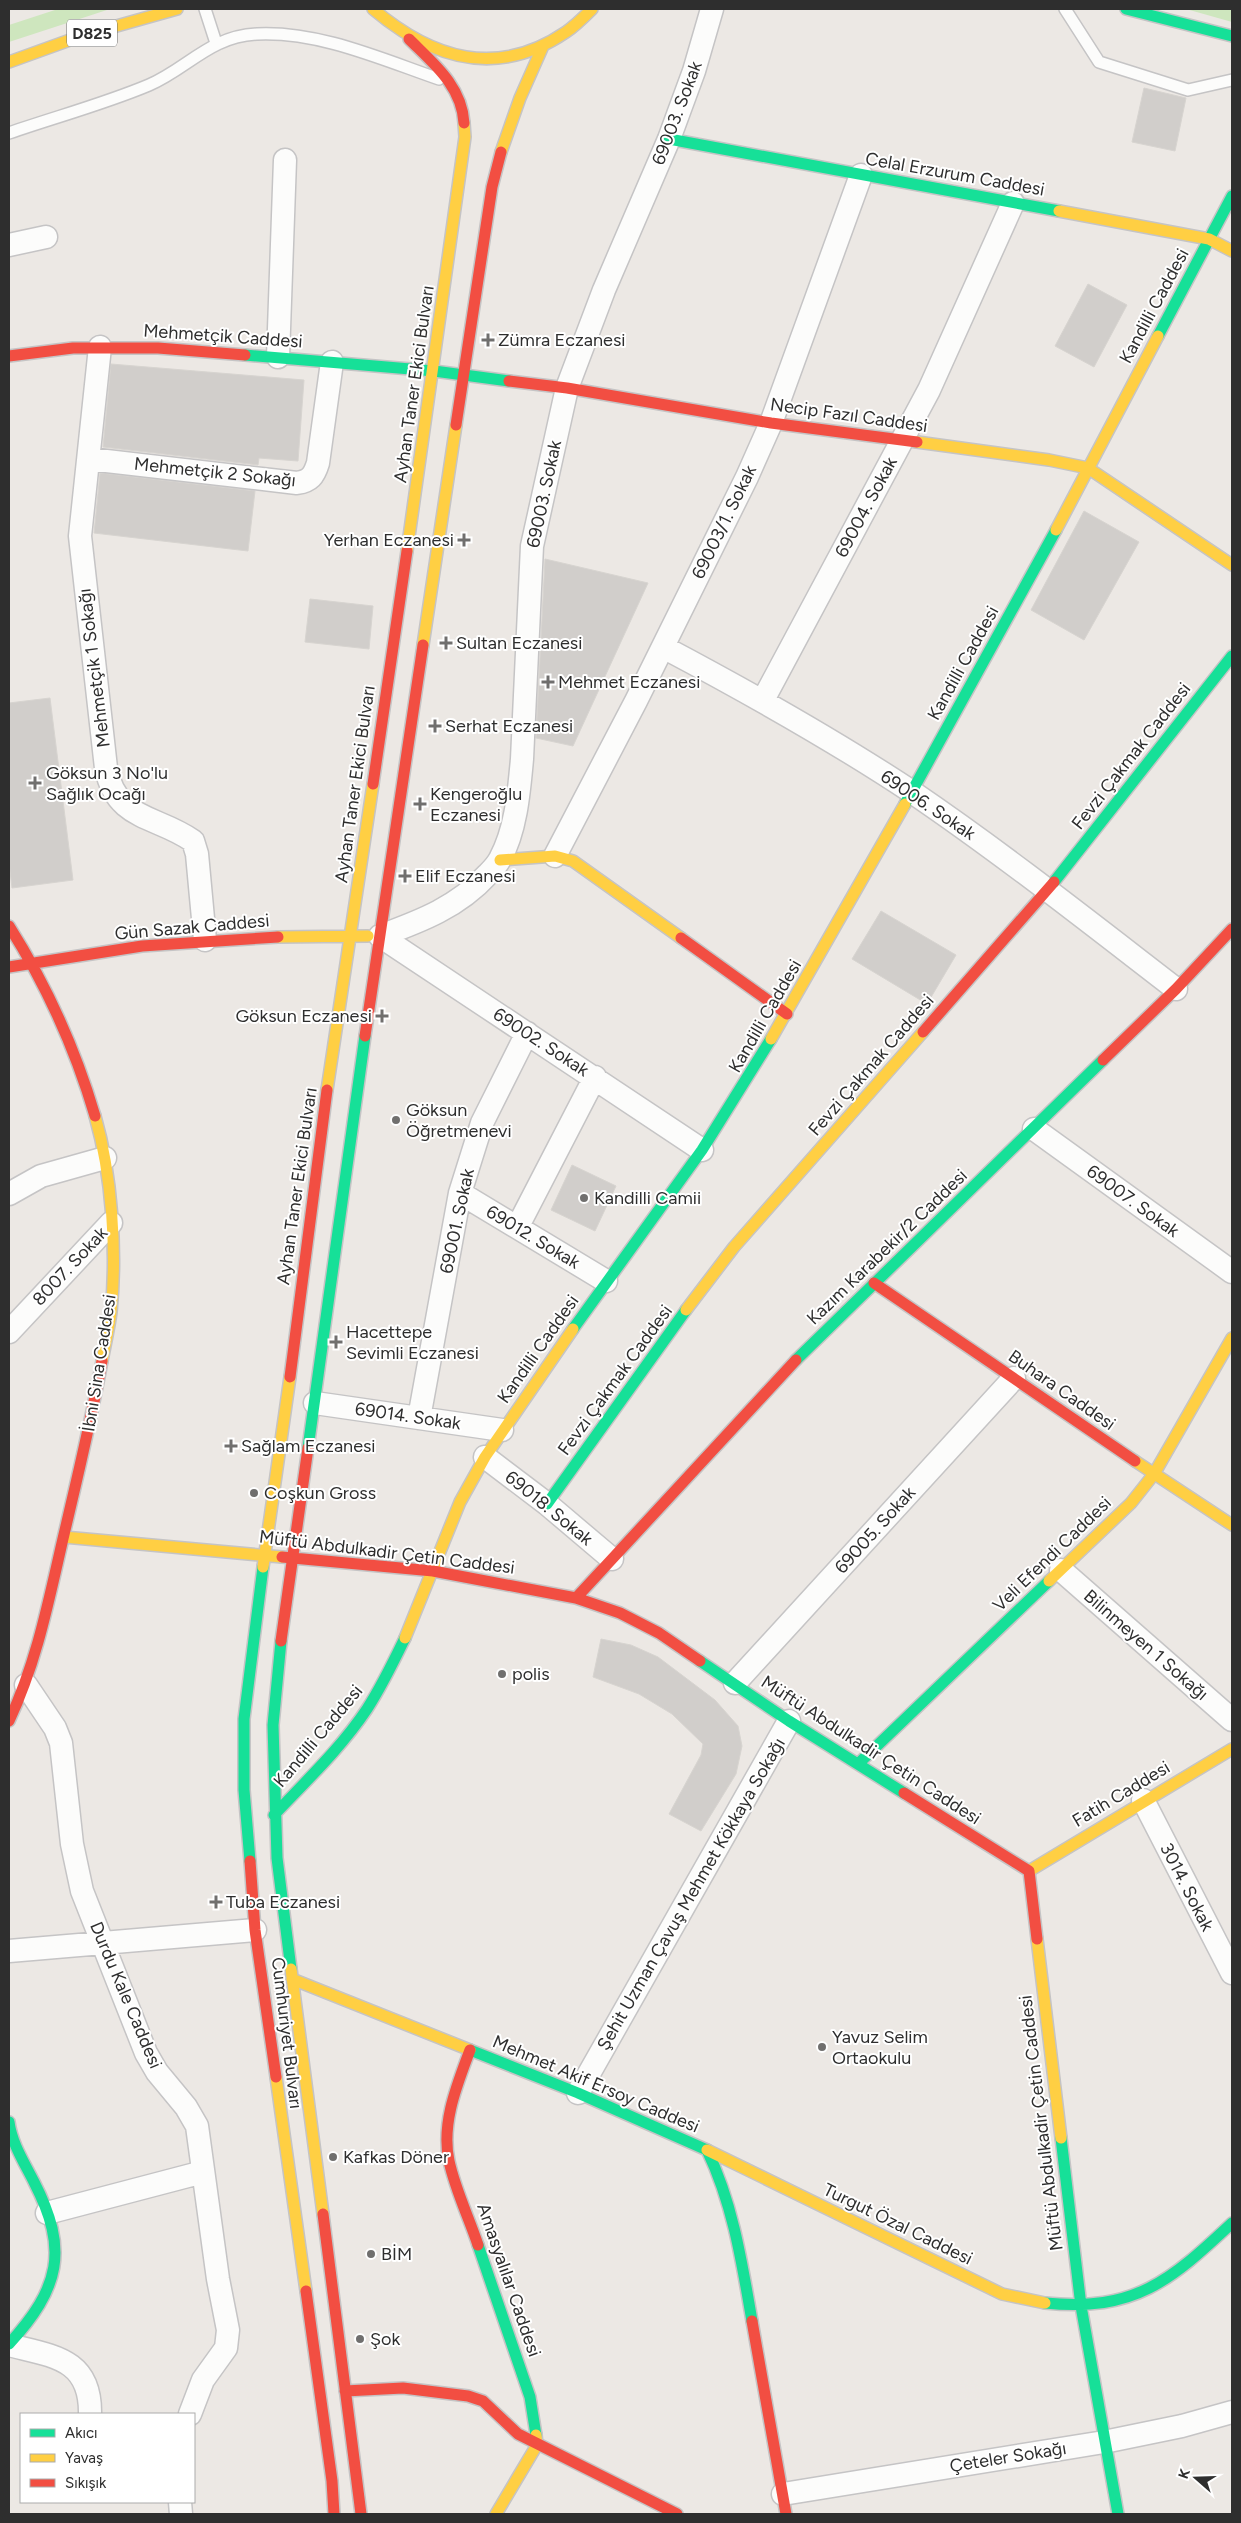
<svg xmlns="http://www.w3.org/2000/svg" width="1241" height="2523" font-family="Figtree,sans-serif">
<rect width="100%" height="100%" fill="#ece8e4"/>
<path fill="#cee6be" d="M 58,9 L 110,9 L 9,42 L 9,25 Z
M 1186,9 L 1232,9 L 1232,22 Z"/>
<path fill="#d1cecb" stroke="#d7d4d0" d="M 1144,88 L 1186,98 L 1175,151 L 1132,142 Z
M 1088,284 L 1127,305 L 1094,367 L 1055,346 Z
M 111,364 L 304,380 L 298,461 L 259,458 L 258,465 L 103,447 Z
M 100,473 L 255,491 L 248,551 L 94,533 Z
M 1084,511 L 1139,542 L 1084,640 L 1031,610 Z
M 545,559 L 648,583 L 573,746 L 536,738 Z
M 310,599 L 373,606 L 369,649 L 305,642 Z
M 50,698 L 73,880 L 12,888 L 9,863 L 9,703 Z
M 881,911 L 956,955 L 927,1004 L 852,959 Z
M 572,1165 L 616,1186 L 595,1231 L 551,1210 Z
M 601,1639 L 631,1645 L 658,1657 L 715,1700 L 738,1726 L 742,1746 L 736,1774 L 701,1831 L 669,1814 L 701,1755 L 703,1744 L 672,1714 L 639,1694 L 593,1677 Z"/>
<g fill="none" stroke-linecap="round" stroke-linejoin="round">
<g stroke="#c5c4c5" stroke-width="14">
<path id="lane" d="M 205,9 L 216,43
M 1065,9 L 1099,62 L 1188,90 L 1232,80
M 9,133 C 55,117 104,104 149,85 C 187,69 210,36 257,34 C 319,31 381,59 439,79"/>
</g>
<g stroke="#c5c4c5" stroke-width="25">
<path id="street" d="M 9,245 L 46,237
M 100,347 L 80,536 L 106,768 C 116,821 156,815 193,841 L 197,854 L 205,940
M 278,357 L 285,160
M 89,459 L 297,483 C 310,481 314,476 318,463 L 332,362
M 663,647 C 748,692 832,739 912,792 C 1003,854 1089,922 1176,989
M 763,700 L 929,390 L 1013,203
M 555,856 L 636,701 L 747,477 L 771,423 L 861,175
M 380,936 C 421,921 458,907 488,874 C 492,870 497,865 500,859 C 516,830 519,792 522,759 L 532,546 L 567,388 L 604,290 L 669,139 L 694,71 L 712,9
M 380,936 L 702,1150
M 1034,1129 L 1232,1272
M 460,1193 L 606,1281
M 9,1194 L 41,1176 L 105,1158
M 518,1226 L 595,1077
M 9,1332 L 111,1223
M 315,1403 L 502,1430
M 419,1418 L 460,1193 L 482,1123 L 527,1033
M 485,1457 L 547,1504 L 612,1559
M 1061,1570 L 1232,1720
M 735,1683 L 1014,1378
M 26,1685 L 55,1728 L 61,1743 L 72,1844 L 82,1891 L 146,2053 L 157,2072 L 186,2107 L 197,2126 L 218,2279 L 228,2330 L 226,2348 L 203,2380 L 190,2414
M 1143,1800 L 1232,1973
M 9,1951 L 255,1930
M 578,2093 L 789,1721
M 47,2213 L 203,2172
M 9,2345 C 52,2356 91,2358 90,2414
M 783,2494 L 1104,2442 L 1182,2426 L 1232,2412
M 180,2502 L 181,2514"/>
</g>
<g stroke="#c5c4c5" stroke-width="14">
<path id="fast" d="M 1126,9 L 1232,36
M 669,139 L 1059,211
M 1158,336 L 1232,196
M 245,355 L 434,371 L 509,381
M 905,804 L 1056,530
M 1054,882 L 1232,656
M 573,1329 L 702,1150 L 771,1039
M 796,1360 L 1103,1060
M 308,1448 L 365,1036
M 547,1504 L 686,1310
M 281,1641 L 273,1725 L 277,1858 L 291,1969
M 700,1661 L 789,1721 L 904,1793
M 858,1764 L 1049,1581
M 274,1815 C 306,1781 341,1748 367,1709 C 382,1686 393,1663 405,1638
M 250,1861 L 244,1790 L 244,1719 L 263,1567
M 470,2050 L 578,2093 L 707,2150 C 733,2204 742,2263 752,2321
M 9,2122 C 12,2144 24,2162 34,2182 C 69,2250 60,2288 9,2344
M 1061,2138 L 1081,2306 L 1118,2514
M 478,2245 L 530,2397 L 536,2435
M 1045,2303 C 1135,2312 1170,2281 1232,2223"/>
</g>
<g stroke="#c5c4c5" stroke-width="14">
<path id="slow" d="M 373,9 C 432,59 497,79 566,32 C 575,26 584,17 592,9
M 9,62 L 81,36 L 177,9
M 501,152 L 520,98 L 543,46
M 1059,211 L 1209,239 L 1232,251
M 917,442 L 1049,460 L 1088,468 L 1232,565
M 1056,530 L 1158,336
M 407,551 L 465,137 L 464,123
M 423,645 L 456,425
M 500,860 L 555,856 L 573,861 L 681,938
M 278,937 L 368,936
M 771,1039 L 905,804
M 327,1090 L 373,784
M 95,1116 C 112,1175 117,1251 111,1312 C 109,1328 105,1345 102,1361
M 686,1310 L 734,1247 L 923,1032
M 1135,1461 L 1232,1525
M 64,1537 L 282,1557
M 263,1567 L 290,1377
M 1049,1581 L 1131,1503 L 1154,1474 L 1232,1338
M 405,1638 L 460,1502 L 485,1457 L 573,1329
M 1029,1871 L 1232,1749
M 1037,1939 L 1061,2138
M 291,1969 L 323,2214
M 292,1979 L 470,2050
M 276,2077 L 306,2291
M 707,2150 L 1002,2294 L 1045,2303
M 496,2514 L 537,2445 L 536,2435"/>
</g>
<g stroke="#c5c4c5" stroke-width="14">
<path id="jam" d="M 409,39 C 433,63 462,86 464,123
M 9,356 L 73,348 L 158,348 L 245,355
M 509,381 L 567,388 L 771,423 L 917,442
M 456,425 L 492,187 L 501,152
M 373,784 L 407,551
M 9,926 C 47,986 75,1048 95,1116
M 681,938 L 787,1014
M 9,967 L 142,946 L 278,937
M 923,1032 L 1054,882
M 365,1036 L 423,645
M 1103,1060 L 1176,989 L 1232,929
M 874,1283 L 1135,1461
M 290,1377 L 327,1090
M 282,1557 L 433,1571 L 576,1598 L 620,1613 L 659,1633 L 700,1661
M 576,1598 L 796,1360
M 281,1641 L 308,1448
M 9,1721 C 36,1664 48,1604 62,1543 C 76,1483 91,1422 102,1361
M 904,1793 L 1029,1871 L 1037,1939
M 250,1861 L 255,1930 L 276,2077
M 470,2050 C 457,2085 441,2123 449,2161 C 455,2189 469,2218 478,2245
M 323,2214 L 361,2514
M 306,2291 L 332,2481 L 334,2514
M 752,2321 L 786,2514
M 345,2391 L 403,2388 L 468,2396 L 483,2401 L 518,2434 L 677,2514"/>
</g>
<use href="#lane" stroke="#fcfcfb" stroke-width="11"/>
<use href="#street" stroke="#fcfcfb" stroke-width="22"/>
<use href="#fast" stroke="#16e098" stroke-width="11"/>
<use href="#slow" stroke="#ffcf43" stroke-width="11"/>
<use href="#jam" stroke="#f24e42" stroke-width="11"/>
</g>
<g fill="#706f6e" stroke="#fff" stroke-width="2">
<path d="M485.5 332.5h5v5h5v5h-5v5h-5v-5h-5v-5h5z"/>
<path d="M461.5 532.5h5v5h5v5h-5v5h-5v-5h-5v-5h5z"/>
<path d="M443.5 635.5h5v5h5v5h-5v5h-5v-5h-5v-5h5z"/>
<path d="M545.5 674.5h5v5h5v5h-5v5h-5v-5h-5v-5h5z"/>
<path d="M432.5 718.5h5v5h5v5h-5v5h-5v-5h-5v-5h5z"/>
<path d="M32.5 775.5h5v5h5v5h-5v5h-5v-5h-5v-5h5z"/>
<path d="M417.5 796.5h5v5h5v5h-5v5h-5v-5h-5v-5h5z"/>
<path d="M402.5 868.5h5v5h5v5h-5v5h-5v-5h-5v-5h5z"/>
<path d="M379.5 1008.5h5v5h5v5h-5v5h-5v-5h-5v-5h5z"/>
<circle cx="396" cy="1120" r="5"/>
<circle cx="584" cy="1198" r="5"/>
<path d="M333.5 1334.5h5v5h5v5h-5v5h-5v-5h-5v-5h5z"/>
<path d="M228.5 1438.5h5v5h5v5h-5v5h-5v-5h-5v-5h5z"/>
<circle cx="254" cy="1493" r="5"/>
<circle cx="502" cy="1674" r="5"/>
<path d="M213.5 1894.5h5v5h5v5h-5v5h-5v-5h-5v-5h5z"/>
<circle cx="822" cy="2047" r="5"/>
<circle cx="333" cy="2157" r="5"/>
<circle cx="371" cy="2254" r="5"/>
<circle cx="360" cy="2339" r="5"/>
</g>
<g text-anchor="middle" stroke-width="4" stroke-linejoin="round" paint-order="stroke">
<rect fill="#fff" stroke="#6d6d6d" stroke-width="1" x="67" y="19.5" width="50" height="27" rx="4"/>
<g font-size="16" font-weight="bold" fill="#2e2e2e">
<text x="92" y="39">D825</text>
</g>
<g font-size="18" fill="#2e2e2e" stroke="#fff">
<text transform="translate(677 113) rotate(-69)" y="6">69003. Sokak</text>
<text transform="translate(955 174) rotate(10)" y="6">Celal Erzurum Caddesi</text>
<text transform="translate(1154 306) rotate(-62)" y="6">Kandilli Caddesi</text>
<text transform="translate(223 336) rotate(4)" y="6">Mehmetçik Caddesi</text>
<text transform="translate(414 384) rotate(-82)" y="6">Ayhan Taner Ekici Bulvarı</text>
<text transform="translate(849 415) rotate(8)" y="6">Necip Fazıl Caddesi</text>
<text transform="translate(215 472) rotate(6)" y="6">Mehmetçik 2 Sokağı</text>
<text transform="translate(544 494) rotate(-78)" y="6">69003. Sokak</text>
<text transform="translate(866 507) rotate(-62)" y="6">69004. Sokak</text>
<text transform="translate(724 522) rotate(-64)" y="6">69003/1. Sokak</text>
<text transform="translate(963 663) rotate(-61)" y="6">Kandilli Caddesi</text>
<text transform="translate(94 668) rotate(-97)" y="6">Mehmetçik 1 Sokağı</text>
<text transform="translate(1131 756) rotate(-52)" y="6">Fevzi Çakmak Caddesi</text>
<text transform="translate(355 784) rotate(-82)" y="6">Ayhan Taner Ekici Bulvarı</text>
<text transform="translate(928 805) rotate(34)" y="6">69006. Sokak</text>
<text transform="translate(192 927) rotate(-5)" y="6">Gün Sazak Caddesi</text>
<text transform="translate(765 1016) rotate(-60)" y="6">Kandilli Caddesi</text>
<text transform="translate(541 1042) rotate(33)" y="6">69002. Sokak</text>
<text transform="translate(871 1065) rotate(-49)" y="6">Fevzi Çakmak Caddesi</text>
<text transform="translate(297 1186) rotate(-82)" y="6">Ayhan Taner Ekici Bulvarı</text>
<text transform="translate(1133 1201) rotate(36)" y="6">69007. Sokak</text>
<text transform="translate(457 1221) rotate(-78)" y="6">69001. Sokak</text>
<text transform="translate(533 1237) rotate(31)" y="6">69012. Sokak</text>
<text transform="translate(887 1247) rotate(-44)" y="6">Kazım Karabekir/2 Caddesi</text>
<text transform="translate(70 1266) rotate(-47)" y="6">8007. Sokak</text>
<text transform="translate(538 1349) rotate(-55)" y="6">Kandilli Caddesi</text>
<text transform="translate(99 1363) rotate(-81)" y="6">İbni Sina Caddesi</text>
<text transform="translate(615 1380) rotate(-54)" y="6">Fevzi Çakmak Caddesi</text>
<text transform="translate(1062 1390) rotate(35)" y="6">Buhara Caddesi</text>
<text transform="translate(408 1416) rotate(8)" y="6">69014. Sokak</text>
<text transform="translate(549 1508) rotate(39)" y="6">69018. Sokak</text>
<text transform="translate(875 1530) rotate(-48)" y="6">69005. Sokak</text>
<text transform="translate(387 1552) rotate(7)" y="6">Müftü Abdulkadir Çetin Caddesi</text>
<text transform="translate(1052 1554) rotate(-44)" y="6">Veli Efendi Caddesi</text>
<text transform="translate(1146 1645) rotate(41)" y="6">Bilinmeyen 1 Sokağı</text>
<text transform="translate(318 1736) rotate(-50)" y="6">Kandilli Caddesi</text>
<text transform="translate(871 1750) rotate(33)" y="6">Müftü Abdulkadir Çetin Caddesi</text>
<text transform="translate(1121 1794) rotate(-31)" y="6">Fatih Caddesi</text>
<text transform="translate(1187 1887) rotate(63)" y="6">3014. Sokak</text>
<text transform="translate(691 1894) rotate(-60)" y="6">Şehit Uzman Çavuş Mehmet Kökkaya Sokağı</text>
<text transform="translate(126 1995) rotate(67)" y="6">Durdu Kale Caddesi</text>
<text transform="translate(287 2033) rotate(83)" y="6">Cumhuriyet Bulvarı</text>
<text transform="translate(596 2084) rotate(23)" y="6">Mehmet Akif Ersoy Caddesi</text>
<text transform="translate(1041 2123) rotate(-97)" y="6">Müftü Abdulkadir Çetin Caddesi</text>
<text transform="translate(898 2224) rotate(26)" y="6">Turgut Özal Caddesi</text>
<text transform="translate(509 2280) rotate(71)" y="6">Amasyalılar Caddesi</text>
<text transform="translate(1008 2457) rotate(-9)" y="6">Çeteler Sokağı</text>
</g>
<g font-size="18" fill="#2e2e2e" stroke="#fff" text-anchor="start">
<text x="498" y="346">Zümra Eczanesi</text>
<text x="454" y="546" text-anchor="end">Yerhan Eczanesi</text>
<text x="456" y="649">Sultan Eczanesi</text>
<text x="558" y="688">Mehmet Eczanesi</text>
<text x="445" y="732">Serhat Eczanesi</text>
<text x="46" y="779">Göksun 3 No'lu<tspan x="46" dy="21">Sağlık Ocağı</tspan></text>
<text x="430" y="800">Kengeroğlu<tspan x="430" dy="21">Eczanesi</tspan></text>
<text x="415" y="882">Elif Eczanesi</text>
<text x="372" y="1022" text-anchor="end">Göksun Eczanesi</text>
<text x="406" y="1116">Göksun<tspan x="406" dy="21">Öğretmenevi</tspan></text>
<text x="594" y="1204">Kandilli Camii</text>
<text x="346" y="1338">Hacettepe<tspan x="346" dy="21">Sevimli Eczanesi</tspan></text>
<text x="241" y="1452">Sağlam Eczanesi</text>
<text x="264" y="1499">Coşkun Gross</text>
<text x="512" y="1680">polis</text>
<text x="226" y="1908">Tuba Eczanesi</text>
<text x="832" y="2043">Yavuz Selim<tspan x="832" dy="21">Ortaokulu</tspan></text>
<text x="343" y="2163">Kafkas Döner</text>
<text x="381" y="2260">BİM</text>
<text x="370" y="2345">Şok</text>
</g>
</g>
<rect width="1241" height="2523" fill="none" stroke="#2e2e2e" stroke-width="20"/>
<rect x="20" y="2413" width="175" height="90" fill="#ffffff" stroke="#ababab"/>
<rect x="30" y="2429" width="25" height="8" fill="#16e098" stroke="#ababab"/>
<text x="65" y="2438" font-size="15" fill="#2e2e2e">Akıcı</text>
<rect x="30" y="2454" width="25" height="8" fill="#ffcf43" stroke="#ababab"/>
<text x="65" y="2463" font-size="15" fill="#2e2e2e">Yavaş</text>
<rect x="30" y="2479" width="25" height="8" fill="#f24e42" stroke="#ababab"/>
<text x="65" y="2488" font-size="15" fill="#2e2e2e">Sıkışık</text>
<g transform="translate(1196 2478) rotate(290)" stroke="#ffffff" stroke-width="4" paint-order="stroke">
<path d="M0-4L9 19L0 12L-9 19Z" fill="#2e2e2e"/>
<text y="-8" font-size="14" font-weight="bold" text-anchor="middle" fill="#2e2e2e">K</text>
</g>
</svg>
